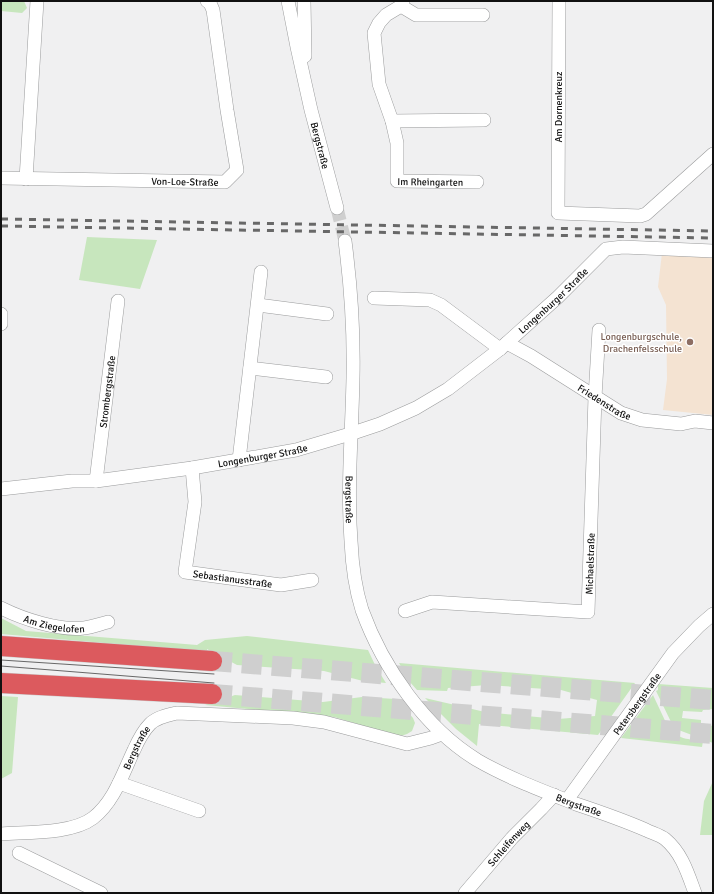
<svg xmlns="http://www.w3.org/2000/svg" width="714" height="894" font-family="Signika,sans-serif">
<rect width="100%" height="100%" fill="#f0f0f1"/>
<path fill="#f4e3d2" d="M 662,253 L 713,256 L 713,415 L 663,410 L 667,379 L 666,305 L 658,287 Z"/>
<path fill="#c7e6bd" d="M 1,1 L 24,1 L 27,8 L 22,13 L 1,11 Z
M 87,237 L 157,240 L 140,289 L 79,280 Z
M 1,618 L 26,631 L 197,645 L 205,640 L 247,636 L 368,650 L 376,667 L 386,683 L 363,681 L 324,671 L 237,665 L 207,649 L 207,652 L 1,634 Z
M 399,663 L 635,683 L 598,735 L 479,724 L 477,746 L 456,729 L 425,698 L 485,712 L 558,719 L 595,716 L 597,700 L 561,690 L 487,685 L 448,688 L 447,691 L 417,690 L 409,681 Z
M 658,684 L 713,688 L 713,709 L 703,710 L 702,712 L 683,711 L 682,718 L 701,720 L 701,723 L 713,726 L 713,743 L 676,729 L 672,724 L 656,691 L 658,690 Z
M 235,695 L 323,702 L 362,697 L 396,699 L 413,718 L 415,723 L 412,731 L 407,734 L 401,736 L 377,730 L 334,717 L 205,705 Z
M 653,695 L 668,727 C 679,740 688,739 703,741 L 702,747 L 621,738 Z
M 1,696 L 18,697 L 12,773 L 1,779 Z
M 713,781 L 713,835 L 700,835 L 704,801 Z"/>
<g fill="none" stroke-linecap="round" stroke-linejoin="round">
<path stroke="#cfcfcf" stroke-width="13" stroke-dasharray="13 6" stroke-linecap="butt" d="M 337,208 L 345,241"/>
<path stroke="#cfcfcf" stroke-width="20" stroke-dasharray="20 10" stroke-linecap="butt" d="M 212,661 L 713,700
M 212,694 L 713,734"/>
<g stroke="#9a9b9c" stroke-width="14">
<g id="minor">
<path id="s1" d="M 288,1 L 297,47 L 311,110 L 337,208"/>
<path d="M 304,1 L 305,56"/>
<path id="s2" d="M 403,1 L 401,6 L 386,15 L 379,23 L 374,33 L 379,84 L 392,121 L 397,143 L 397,181 L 477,182"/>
<path d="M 559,1 L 558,213 L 640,216 L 646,214 L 713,154"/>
<path d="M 401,6 L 416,15 L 483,15"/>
<path d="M 392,121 L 484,120"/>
<path id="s3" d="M 1,178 L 225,182 L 237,170 L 227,110 L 213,10 L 210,3 L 207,1"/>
<path d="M 26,179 L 37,1"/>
<path id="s4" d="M 345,241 C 351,287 354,332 353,378 C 352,432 347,486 351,541 C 352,563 355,588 362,610 C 383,668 425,728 477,760 C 508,778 543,791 576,804 C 600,812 623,820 646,830 C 652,833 660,835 665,839 C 682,853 688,874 695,893"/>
<path d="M 374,298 L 430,300 L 441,305 L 500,349"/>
<path d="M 258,305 L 327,314"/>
<path d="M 1,314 L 1,324"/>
<path id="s5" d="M 507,343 L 531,356 L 621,413 L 642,420 L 681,424 L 695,421 L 713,423"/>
<path d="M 250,368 L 326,377"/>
<path d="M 239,460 L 261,272"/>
<path id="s6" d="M 192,468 L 195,502 L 185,572 L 281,585 L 312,580"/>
<path id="s7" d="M 96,481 L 118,301"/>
<path id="s8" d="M 1,489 L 72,481 L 96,481 L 192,468 L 296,450 L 350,434 L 380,424 L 416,408 L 448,389 L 500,349 L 558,297 L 606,249 L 623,247 L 713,251"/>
<path id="s9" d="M 1,608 C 23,619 59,631 84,628 C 92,627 100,624 108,622"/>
<path id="s10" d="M 405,611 L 432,602 L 588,612 L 595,397 L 599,330"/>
<path d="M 119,783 L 199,811"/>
<path id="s11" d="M 567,800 L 673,653 L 699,626 L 713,614"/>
<path id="s12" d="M 1,834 C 27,832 72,834 93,818 C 114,802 123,773 134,750 C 138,741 143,731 150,724 C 157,717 168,715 177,713 L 293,718 L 324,722 L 407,744 L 431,738 L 442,734"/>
<path d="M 19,853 L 101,893"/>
<path id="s13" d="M 465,893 L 512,838 L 541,809 L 554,795"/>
</g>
</g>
<g stroke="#cbcbcb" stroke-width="21">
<path id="highway" d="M 1,646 L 212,661
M 1,683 L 212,694"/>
</g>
<use href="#minor" stroke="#fff" stroke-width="13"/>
<use href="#highway" stroke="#dc5a5e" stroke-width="20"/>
<path stroke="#686868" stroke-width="1" d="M 1,660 L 214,674
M 1,666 L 214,683"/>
<path stroke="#686868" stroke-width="3" stroke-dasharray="7 7" stroke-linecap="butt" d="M 1,219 L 713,231
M 1,226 L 713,238"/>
</g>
<circle fill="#8d6e63" stroke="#fff" stroke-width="1.5" cx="690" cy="342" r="4"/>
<g text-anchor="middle" stroke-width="3" stroke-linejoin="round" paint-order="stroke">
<g font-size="10" fill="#111" stroke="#fff">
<text transform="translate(558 107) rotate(-90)" y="4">Am Dornenkreuz</text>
<text dy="4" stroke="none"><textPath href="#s1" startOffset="148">Bergstraße</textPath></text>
<text dy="4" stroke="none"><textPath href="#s2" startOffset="229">Im Rheingarten</textPath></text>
<text dy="4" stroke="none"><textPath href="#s3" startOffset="184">Von-Loe-Straße</textPath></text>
<text dy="4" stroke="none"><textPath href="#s8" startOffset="600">Longenburger Straße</textPath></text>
<text dy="4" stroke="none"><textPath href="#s7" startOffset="90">Strombergstraße</textPath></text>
<text dy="4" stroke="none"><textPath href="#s5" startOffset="114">Friedenstraße</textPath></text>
<text dy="4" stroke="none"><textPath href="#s8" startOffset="264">Longenburger Straße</textPath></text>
<text dy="4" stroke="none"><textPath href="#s4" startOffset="259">Bergstraße</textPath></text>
<text dy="4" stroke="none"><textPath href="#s10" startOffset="233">Michaelstraße</textPath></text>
<text dy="4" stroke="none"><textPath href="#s6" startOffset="153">Sebastianusstraße</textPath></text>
<text dy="4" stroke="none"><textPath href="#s9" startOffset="56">Am Ziegelofen</textPath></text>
<text dy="4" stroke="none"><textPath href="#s11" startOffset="119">Petersbergstraße</textPath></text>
<text dy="4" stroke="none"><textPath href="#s12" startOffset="178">Bergstraße</textPath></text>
<text dy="4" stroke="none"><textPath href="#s4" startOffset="674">Bergstraße</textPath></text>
<text dy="4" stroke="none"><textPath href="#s13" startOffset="66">Schleifenweg</textPath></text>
</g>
<g font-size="10" fill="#785e54" stroke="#fff" text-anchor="end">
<text x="682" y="340">Longenburgschule,<tspan x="682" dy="12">Drachenfelsschule</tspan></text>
</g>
</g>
<rect width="714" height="894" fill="none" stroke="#111111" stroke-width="4"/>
</svg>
